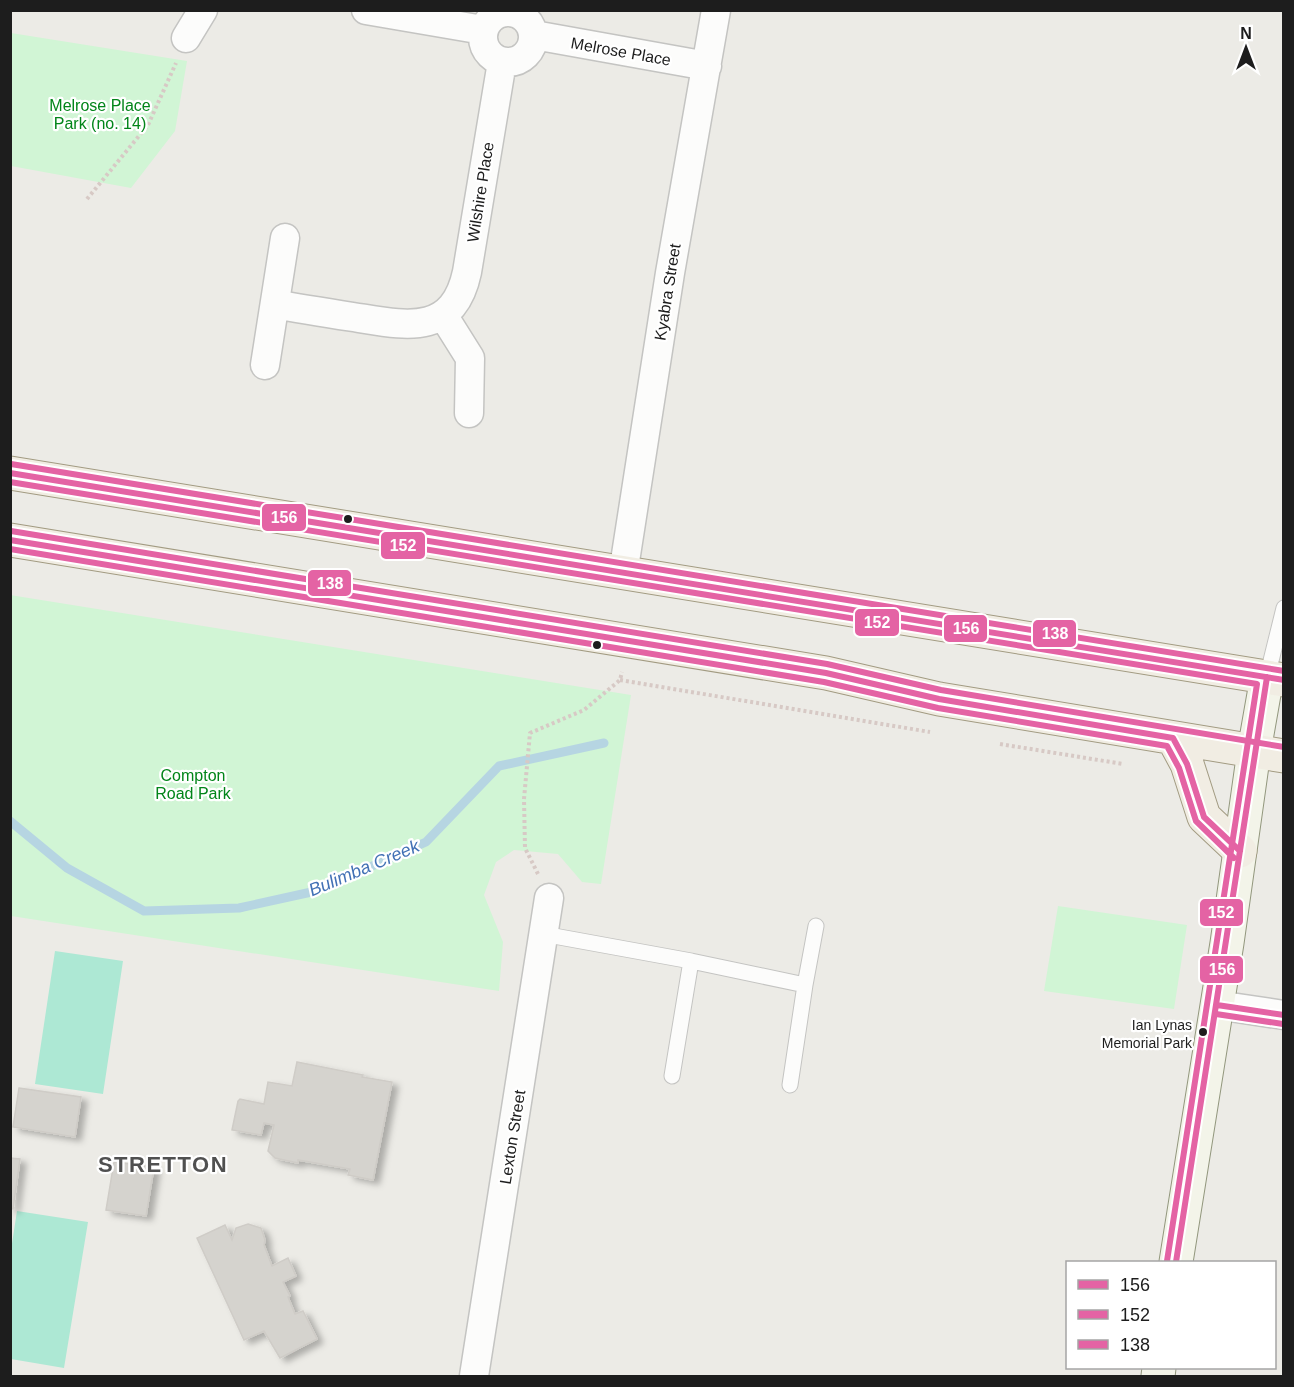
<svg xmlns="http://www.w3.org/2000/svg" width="1294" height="1387" font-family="Arial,sans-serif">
<defs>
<filter id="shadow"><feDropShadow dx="6" dy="4" stdDeviation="3" flood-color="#0004"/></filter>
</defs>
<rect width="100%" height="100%" fill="#ecebe6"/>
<path fill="#d1f5d5" d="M 11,33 L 187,61 L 175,131 L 131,188 L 11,166 Z
M 10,595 L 631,695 L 601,884 L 582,882 L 558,854 L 514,850 L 496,862 L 484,895 L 503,942 L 499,991 L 11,916 Z
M 1058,906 L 1187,925 L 1174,1009 L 1044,991 Z"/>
<path fill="#ade8d4" d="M 55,951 L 123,961 L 103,1094 L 35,1084 Z
M 17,1211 L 88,1222 L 64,1368 L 11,1359 L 11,1250 Z"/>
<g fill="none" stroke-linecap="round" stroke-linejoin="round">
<path stroke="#b6d5e2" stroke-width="9" d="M 10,821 L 67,868 L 144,911 L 239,908 L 316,891 L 426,842 L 499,766 L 604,743"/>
</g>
<path fill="#d5d3ce" stroke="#cfccc7" stroke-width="1.5" filter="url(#shadow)" d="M 297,1062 L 363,1075 L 362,1077 L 392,1082 L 373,1180 L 348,1175 L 350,1169 L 298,1160 L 298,1163 L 275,1158 L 268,1151 L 274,1125 L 264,1123 L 261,1135 L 232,1130 L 238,1101 L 240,1099 L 264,1104 L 268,1082 L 292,1086 Z
M 19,1088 L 81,1097 L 75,1137 L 13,1127 Z
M 10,1158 L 20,1159 L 13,1209 L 10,1208 Z
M 114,1162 L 154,1167 L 146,1216 L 106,1210 Z
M 248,1224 L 261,1228 L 265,1240 L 264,1245 L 272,1266 L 288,1258 L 296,1276 L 283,1282 L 290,1296 L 288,1297 L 295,1314 L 303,1311 L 317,1339 L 280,1358 L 264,1331 L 244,1340 L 197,1238 L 225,1225 L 232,1240 L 236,1228 Z"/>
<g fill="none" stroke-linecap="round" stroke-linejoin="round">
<g stroke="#c4c4c2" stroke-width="17">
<path id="lane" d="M 1267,677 L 1284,608
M 543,934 L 691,961 L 672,1076
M 691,961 L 805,985 L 790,1085
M 805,985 L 816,926"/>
</g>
<g stroke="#c4c4c2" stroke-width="31">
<path id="street" d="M 366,10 L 483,30
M483 37a25 25 0 1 1 50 0a25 25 0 1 1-50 0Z
M 534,35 L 707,66
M 186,38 L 203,10
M 275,304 C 301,309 327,313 353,317 C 404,325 453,338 467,272 L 502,62
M 443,315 L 470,358 L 469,413
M 265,365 L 285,238
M 623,574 L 670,273 L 716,10
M 1217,1005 L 1284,1015
M 474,1376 L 549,898"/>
</g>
<g stroke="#92977d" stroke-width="35">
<path id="secondary" d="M 1176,1262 L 1227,943 L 1254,751 L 1267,677
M 1158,1376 L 1159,1368"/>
</g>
<g stroke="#a29b82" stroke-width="35">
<path id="primary" d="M 10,473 L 1284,680
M 10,540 L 826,673 L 939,699 L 1284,756
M 1173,738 L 1187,764 L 1204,817 L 1240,851"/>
</g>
<path stroke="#d7c9c5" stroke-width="4" stroke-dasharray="3 3" stroke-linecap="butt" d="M 87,199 L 148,125 L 176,63
M 620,680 L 930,732
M 1000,744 L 1123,764
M 538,874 L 525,848 L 524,799 L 530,733 L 584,710 L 620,680 L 622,672"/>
<use href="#lane" stroke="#fcfcfb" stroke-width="15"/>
<use href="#street" stroke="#fcfcfb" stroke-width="28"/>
<use href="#secondary" stroke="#f3f4e9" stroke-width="33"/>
<use href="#primary" stroke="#f1ede3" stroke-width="33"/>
<g stroke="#fff" stroke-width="10">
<path id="bus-1" d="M 10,473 L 1284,680
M 10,540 L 826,673 L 939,699 L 1173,738 L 1187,764 L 1204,817 L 1240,851
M 1217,1005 L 1284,1015
M 1176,1262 L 1267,677"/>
</g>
<g stroke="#fff" stroke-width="10">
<path id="bus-2" d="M 10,482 L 1257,684 L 1167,1261
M 10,549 L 824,682 L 938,708 L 1167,746 L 1179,768 L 1196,821 L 1234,858
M 1216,1014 L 1283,1024"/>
</g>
<g stroke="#fff" stroke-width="10">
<path id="bus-3" d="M 11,464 L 1284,671
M 11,531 L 827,664 L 941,690 L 1284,747"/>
</g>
<use href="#bus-1" stroke="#e463a4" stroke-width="6"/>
<use href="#bus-2" stroke="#e463a4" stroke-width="6"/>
<use href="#bus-3" stroke="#e463a4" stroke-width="6"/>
</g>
<g fill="#1d1d1d" stroke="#fff" stroke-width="2">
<circle cx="348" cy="519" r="5"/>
<circle cx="597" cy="645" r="5"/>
<circle cx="1203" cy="1032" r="5"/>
</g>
<g text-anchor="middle" stroke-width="4.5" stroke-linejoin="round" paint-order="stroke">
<g font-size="14" fill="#1d1d1d" stroke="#fff" text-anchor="end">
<text x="1192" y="1030">Ian Lynas<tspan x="1192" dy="18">Memorial Park</tspan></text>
</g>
<g font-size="16" fill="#1d1d1d" stroke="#fff">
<text transform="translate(621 51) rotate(10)" y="6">Melrose Place</text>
<text transform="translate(480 192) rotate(-81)" y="6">Wilshire Place</text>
<text transform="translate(667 292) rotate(-81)" y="6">Kyabra Street</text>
<text transform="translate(512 1137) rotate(-81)" y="6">Lexton Street</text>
</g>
<g font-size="16" fill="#028519" stroke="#fff">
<text x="100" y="111">Melrose Place<tspan x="100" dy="18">Park (no. 14)</tspan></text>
<text x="193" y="781">Compton<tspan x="193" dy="18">Road Park</tspan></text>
</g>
<g font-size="18" font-style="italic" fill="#4271b5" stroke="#fff">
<text transform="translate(364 868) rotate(-23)" y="6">Bulimba Creek</text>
</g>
<g font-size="22" font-weight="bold" letter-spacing="1.5" fill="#505050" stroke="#fff">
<text x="163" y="1172">STRETTON</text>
</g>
</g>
<g stroke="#fff" stroke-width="2">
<rect x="261" y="503" width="46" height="29" rx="6" fill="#e463a4"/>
<rect x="380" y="531" width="46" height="29" rx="6" fill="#e463a4"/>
<rect x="307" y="569" width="45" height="28" rx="6" fill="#e463a4"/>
<rect x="854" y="608" width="46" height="29" rx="6" fill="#e463a4"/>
<rect x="943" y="614" width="45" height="29" rx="6" fill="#e463a4"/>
<rect x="1032" y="619" width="45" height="29" rx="6" fill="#e463a4"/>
<rect x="1199" y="898" width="45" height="29" rx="6" fill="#e463a4"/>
<rect x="1199" y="955" width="45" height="29" rx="6" fill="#e463a4"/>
</g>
<g font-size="16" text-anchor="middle" font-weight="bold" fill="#fff">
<text x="284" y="523">156</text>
<text x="403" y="551">152</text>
<text x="330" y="589">138</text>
<text x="877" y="628">152</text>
<text x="966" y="634">156</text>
<text x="1055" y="639">138</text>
<text x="1221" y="918">152</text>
<text x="1222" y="975">156</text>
</g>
<rect width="1294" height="1387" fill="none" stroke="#1d1d1d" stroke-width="24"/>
<rect x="1066" y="1261" width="210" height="108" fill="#ffffff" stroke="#a5a5a5" stroke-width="1.5"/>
<rect x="1078" y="1280" width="30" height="9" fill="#e463a4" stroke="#a5a5a5" stroke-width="1.5"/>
<text x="1120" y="1291" font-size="18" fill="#1d1d1d">156</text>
<rect x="1078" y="1310" width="30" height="9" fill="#e463a4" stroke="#a5a5a5" stroke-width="1.5"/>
<text x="1120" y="1321" font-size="18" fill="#1d1d1d">152</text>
<rect x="1078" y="1340" width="30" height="9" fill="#e463a4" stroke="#a5a5a5" stroke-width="1.5"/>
<text x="1120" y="1351" font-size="18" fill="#1d1d1d">138</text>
<g transform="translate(1246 48)" stroke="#ffffff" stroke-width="4.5" paint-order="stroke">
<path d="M0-4.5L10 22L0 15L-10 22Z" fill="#1d1d1d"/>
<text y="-9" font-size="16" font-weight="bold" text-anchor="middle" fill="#1d1d1d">N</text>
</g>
</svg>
